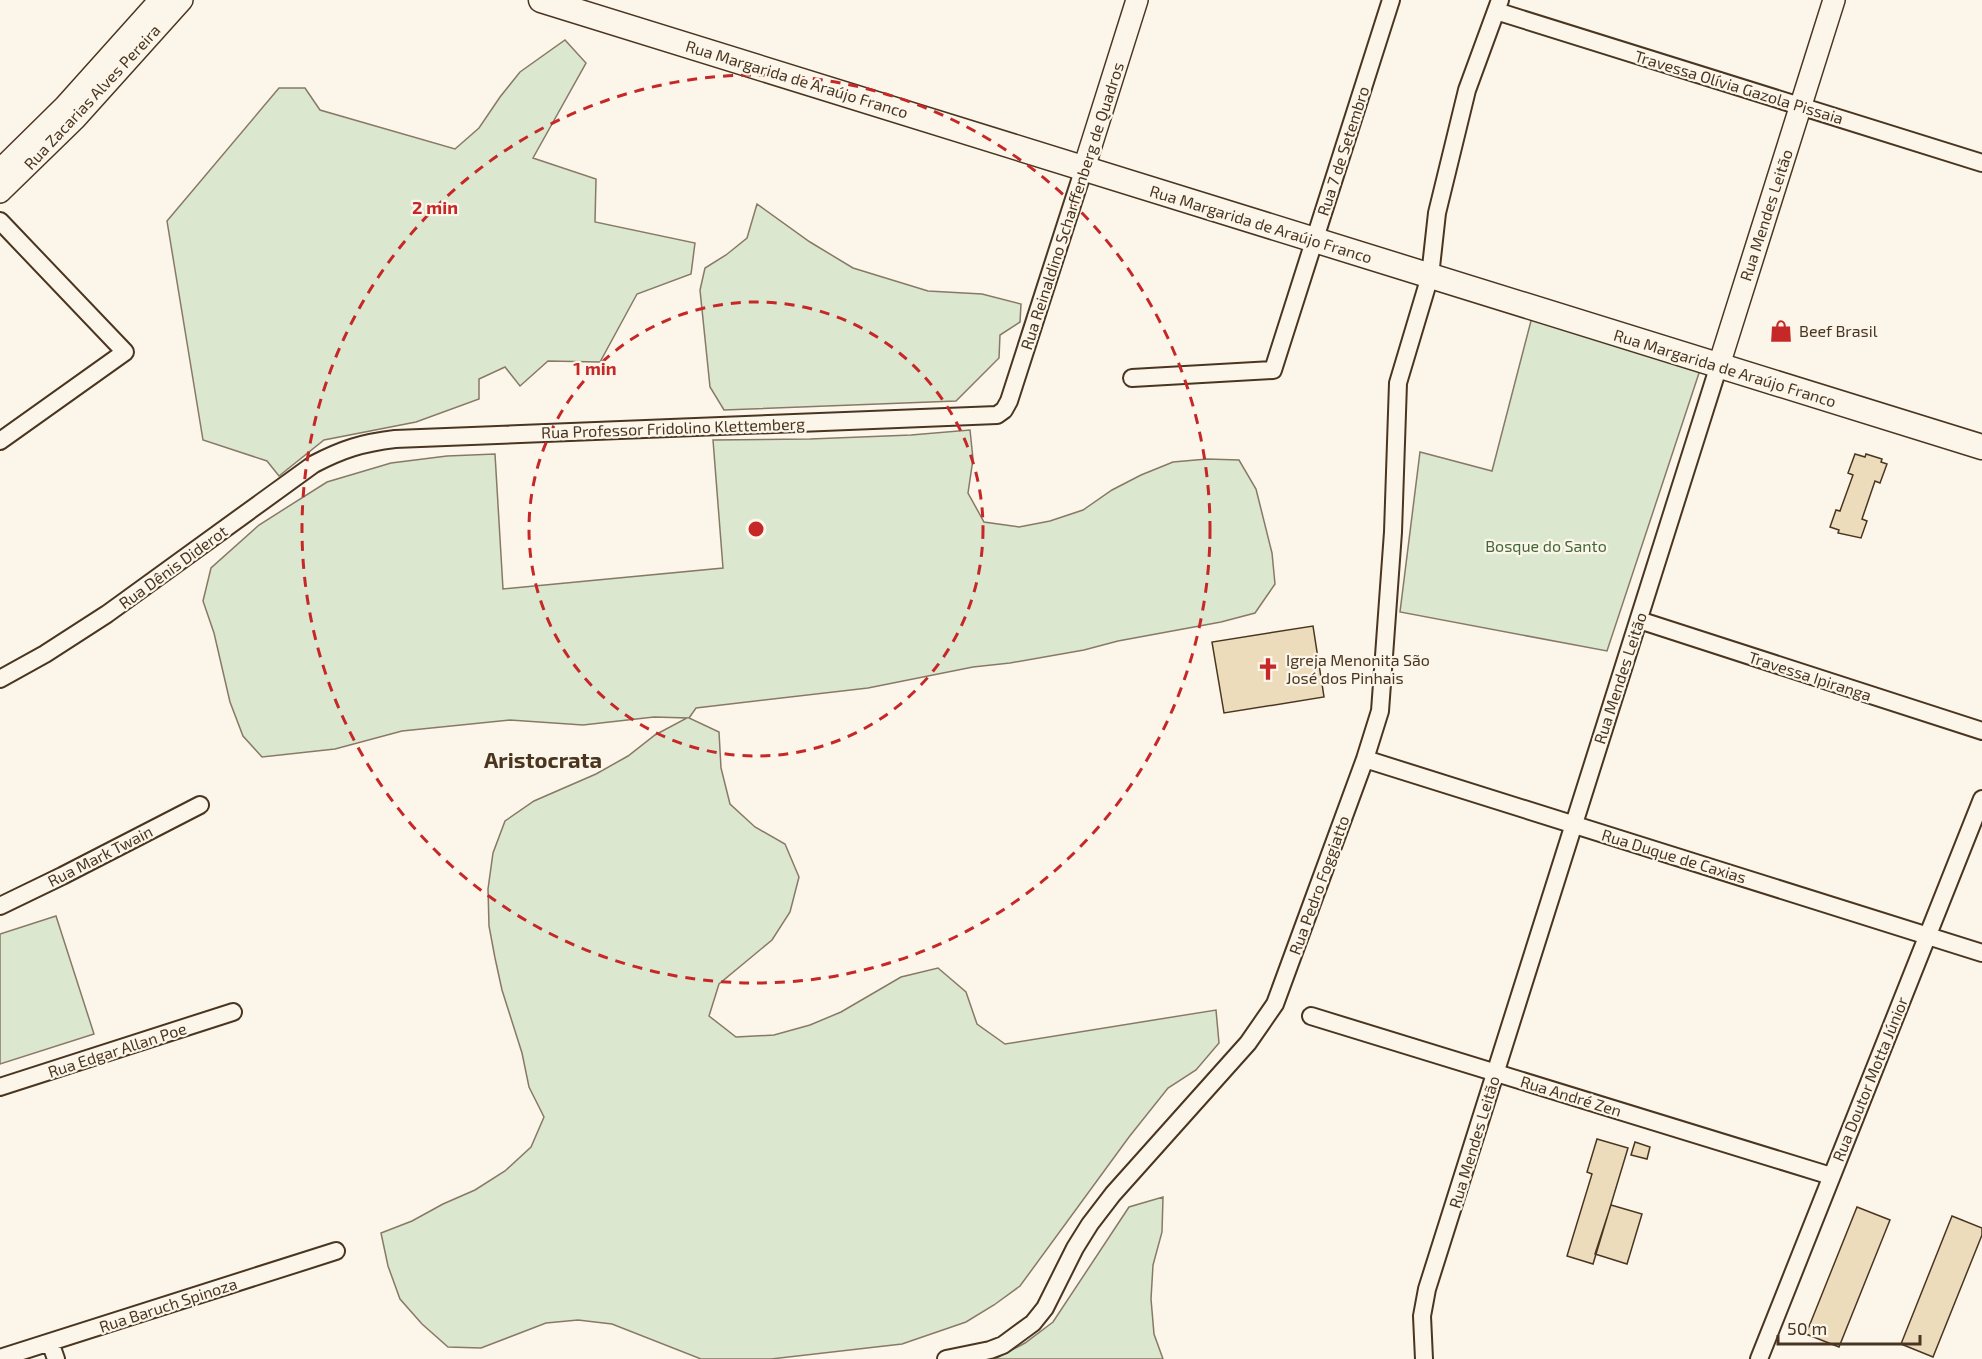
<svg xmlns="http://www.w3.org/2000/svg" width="1982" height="1359" font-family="'Exo 2',sans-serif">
<rect width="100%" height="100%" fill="#fbf6e9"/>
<path fill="#dce7d0" stroke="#887966" stroke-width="1.5" d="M 565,40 L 586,63 L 533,158 L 596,179 L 595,222 L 695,243 L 691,274 L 637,294 L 600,362 L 548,361 L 520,386 L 505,367 L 479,379 L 479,399 L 416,422 L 324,440 L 279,476 L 267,461 L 203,440 L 167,221 L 279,88 L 305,88 L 320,110 L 455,149 L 479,128 L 500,97 L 520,72 Z
M 757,204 L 810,242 L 853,268 L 928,291 L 982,294 L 1021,304 L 1020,322 L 1000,335 L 999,358 L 956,401 L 724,410 L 710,387 L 700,290 L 705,268 L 726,255 L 747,238 Z
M 1532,317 L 1701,367 L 1607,651 L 1400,612 L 1420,452 L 1492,471 Z
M 970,430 L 973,459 L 968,493 L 984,522 L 1019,527 L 1050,521 L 1083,510 L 1112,490 L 1141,475 L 1173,462 L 1207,459 L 1239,460 L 1256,489 L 1272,553 L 1275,584 L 1255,613 L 1221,622 L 1118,641 L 1084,650 L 1010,663 L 973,667 L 868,688 L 696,708 L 689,718 L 719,732 L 721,768 L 730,804 L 755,827 L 785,844 L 799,877 L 790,912 L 772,940 L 719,984 L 709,1016 L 736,1037 L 774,1035 L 810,1025 L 841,1012 L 901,977 L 938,968 L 966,992 L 977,1024 L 1005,1044 L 1216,1010 L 1219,1043 L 1196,1070 L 1168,1088 L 1129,1137 L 1020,1286 L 994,1305 L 966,1322 L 902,1344 L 771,1359 L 701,1359 L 612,1324 L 578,1320 L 546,1323 L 481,1348 L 448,1347 L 422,1324 L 400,1299 L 388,1266 L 381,1233 L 412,1221 L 443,1204 L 475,1190 L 505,1171 L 531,1147 L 544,1117 L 529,1087 L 522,1053 L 502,990 L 495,958 L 489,926 L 488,889 L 493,853 L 505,821 L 534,801 L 596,774 L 628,756 L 655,735 L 687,718 L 654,717 L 583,725 L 510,720 L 402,731 L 335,749 L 262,757 L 243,736 L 230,702 L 214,633 L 203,601 L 211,568 L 259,525 L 327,482 L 391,463 L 447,456 L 495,454 L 503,589 L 723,568 L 713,440 L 810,439 L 911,435 Z
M 56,916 L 94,1034 L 0,1064 L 0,934 Z
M 1163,1197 L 1162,1232 L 1153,1265 L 1151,1299 L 1154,1334 L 1163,1359 L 995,1359 L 1025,1343 L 1053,1322 L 1129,1207 Z"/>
<path fill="#ecdcbc" stroke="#4a3520" stroke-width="1.5" d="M 1855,454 L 1865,457 L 1866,454 L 1882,459 L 1881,462 L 1887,464 L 1880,483 L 1875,481 L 1862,519 L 1867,521 L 1861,538 L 1838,533 L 1839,530 L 1830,527 L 1836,510 L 1840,511 L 1853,475 L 1848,473 Z
M 1313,626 L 1324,697 L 1224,713 L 1212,642 Z
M 1597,1139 L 1628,1148 L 1593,1264 L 1567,1256 L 1592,1174 L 1587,1172 Z
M 1635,1142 L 1650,1147 L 1647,1159 L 1631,1155 Z
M 1611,1205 L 1642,1214 L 1627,1264 L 1595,1254 Z
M 1857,1207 L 1890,1220 L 1839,1347 L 1806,1334 Z
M 1952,1216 L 1982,1228 L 1982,1235 L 1933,1357 L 1901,1344 Z"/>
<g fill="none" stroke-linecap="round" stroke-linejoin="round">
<g stroke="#4a3520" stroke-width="20">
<path id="minor" d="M 1496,11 L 1982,163
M 0,221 L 125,352 L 0,441
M 1132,378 L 1273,370 L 1391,0
M 1639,620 L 1982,731
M 0,679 L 45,654 L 107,614 L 314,464 C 343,449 362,443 395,439 L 997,415 L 1004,410 L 1009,401 L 1084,168
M 1365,759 L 1982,953
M 0,906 L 62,876 L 200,805
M 1311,1016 L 1831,1176
M 0,1087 L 233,1012
M 50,1342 L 56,1359
M 0,1358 L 336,1251
M 946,1359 L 990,1350 L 1003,1345 L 1033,1323 L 1045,1308 L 1075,1248 L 1090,1224 L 1113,1194 L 1248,1043 L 1275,1004 L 1365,759 L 1380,711 L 1393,532 L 1398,383 L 1430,276 L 1437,213 L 1467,90 L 1500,0
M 1424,1359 L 1422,1316 L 1427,1289 L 1719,365
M 1759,1359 L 1982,799"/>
</g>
<g stroke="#4a3520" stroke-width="24">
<path id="tertiary" d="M 1084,168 L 1137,0
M 0,170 L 65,106 L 160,0
M 0,192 L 75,119 L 182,0
M 1719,365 L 1834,0"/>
</g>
<g stroke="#4a3520" stroke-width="27">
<path id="secondary" d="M 541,0 L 1982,447"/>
</g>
<use href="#minor" stroke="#fbf6e9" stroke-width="16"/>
<use href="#tertiary" stroke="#fbf6e9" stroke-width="21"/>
<use href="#secondary" stroke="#fbf6e9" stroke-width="24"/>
</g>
<g fill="none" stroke="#c62828" stroke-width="3" stroke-dasharray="10 8">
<circle cx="756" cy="529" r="227"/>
<circle cx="756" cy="529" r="454"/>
</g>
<defs>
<g id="shop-bare" transform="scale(1.8)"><path d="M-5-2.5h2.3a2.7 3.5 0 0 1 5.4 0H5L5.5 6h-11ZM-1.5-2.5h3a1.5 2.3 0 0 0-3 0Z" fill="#c62828" stroke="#fbf6e9" stroke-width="2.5" paint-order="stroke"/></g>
<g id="church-bare" transform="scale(1.8)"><path d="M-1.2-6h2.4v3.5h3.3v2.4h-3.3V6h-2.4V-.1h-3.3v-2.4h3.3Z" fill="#c62828" stroke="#fbf6e9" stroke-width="2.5" paint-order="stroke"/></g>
</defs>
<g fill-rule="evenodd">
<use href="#shop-bare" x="1781" y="331"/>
<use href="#church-bare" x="1268" y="669"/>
</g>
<g text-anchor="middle" stroke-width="4.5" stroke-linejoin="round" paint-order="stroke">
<g font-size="16" fill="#4a3520" stroke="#fbf6e9">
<text transform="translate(797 79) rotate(17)" y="6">Rua Margarida de Araújo Franco</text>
<text transform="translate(1739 87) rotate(17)" y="6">Travessa Olívia Gazola Pissaia</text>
<text transform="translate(92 97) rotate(-47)" y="6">Rua Zacarias Alves Pereira</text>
<text transform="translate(1343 151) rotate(-72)" y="6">Rua 7 de Setembro</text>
<text transform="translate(1072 206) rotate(-72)" y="6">Rua Reinaldino Scharffenberg de Quadros</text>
<text transform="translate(1766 215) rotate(-72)" y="6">Rua Mendes Leitão</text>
<text transform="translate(1261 224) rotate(17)" y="6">Rua Margarida de Araújo Franco</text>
<text transform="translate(1725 368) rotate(17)" y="6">Rua Margarida de Araújo Franco</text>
<text transform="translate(673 428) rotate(-2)" y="6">Rua Professor Fridolino Klettemberg</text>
<text transform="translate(173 567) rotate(-36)" y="6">Rua Dênis Diderot</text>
<text transform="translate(1810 676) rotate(18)" y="6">Travessa Ipiranga</text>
<text transform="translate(1620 678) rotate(-72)" y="6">Rua Mendes Leitão</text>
<text transform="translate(100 856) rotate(-27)" y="6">Rua Mark Twain</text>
<text transform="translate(1674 856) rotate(17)" y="6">Rua Duque de Caxias</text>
<text transform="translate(1319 885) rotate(-70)" y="6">Rua Pedro Foggiatto</text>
<text transform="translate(117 1050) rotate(-18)" y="6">Rua Edgar Allan Poe</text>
<text transform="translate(1870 1079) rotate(-68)" y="6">Rua Doutor Motta Júnior</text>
<text transform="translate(1571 1096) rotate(17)" y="6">Rua André Zen</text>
<text transform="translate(1474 1142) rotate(-73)" y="6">Rua Mendes Leitão</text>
<text transform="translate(168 1305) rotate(-18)" y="6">Rua Baruch Spinoza</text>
</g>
<g font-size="16" fill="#4a3520" stroke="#fbf6e9" text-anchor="start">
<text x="1799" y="337">Beef Brasil</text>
<text x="1286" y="666">Igreja Menonita São<tspan x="1286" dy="18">José dos Pinhais</tspan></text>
</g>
<g font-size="16" fill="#436837" stroke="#fbf6e9">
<text x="1546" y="552">Bosque do Santo</text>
</g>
<g font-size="22" font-weight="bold" fill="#4a3520" stroke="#fbf6e9">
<text x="543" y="768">Aristocrata</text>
</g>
</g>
<circle cx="756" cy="529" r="9" fill="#c62828" stroke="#fbf6e9" stroke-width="3"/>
<g font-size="18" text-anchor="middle" font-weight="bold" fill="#c62828" stroke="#fbf6e9" stroke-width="4.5" stroke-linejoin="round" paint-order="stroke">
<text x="435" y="214">2 min</text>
<text x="595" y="375">1 min</text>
</g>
<path d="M1778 1335v9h142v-9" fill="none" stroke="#4a3520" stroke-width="3"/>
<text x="1787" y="1335" font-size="18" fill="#4a3520" stroke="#fbf6e9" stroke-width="4.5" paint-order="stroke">50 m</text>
</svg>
